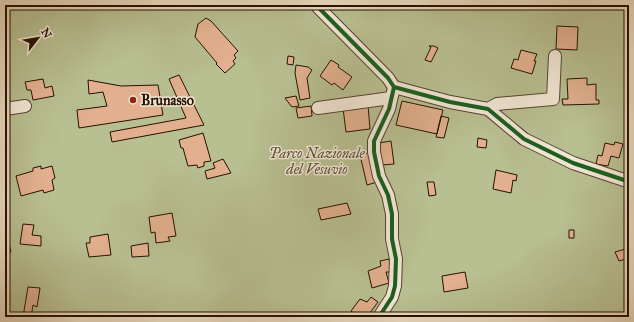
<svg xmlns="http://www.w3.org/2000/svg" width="634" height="322" font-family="'IM FELL Great Primer',serif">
<rect width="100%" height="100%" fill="#e9dabf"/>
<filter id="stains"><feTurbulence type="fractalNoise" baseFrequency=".005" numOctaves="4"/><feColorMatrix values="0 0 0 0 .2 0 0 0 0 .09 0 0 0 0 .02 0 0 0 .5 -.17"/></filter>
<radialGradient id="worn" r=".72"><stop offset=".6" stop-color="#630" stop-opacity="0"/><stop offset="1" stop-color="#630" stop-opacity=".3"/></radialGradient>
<path fill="#b8bf91" stroke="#6e6848" d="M 5,5 L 629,5 L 629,317 L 5,317 Z"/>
<path fill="#e2b08f" stroke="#251100" d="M 206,18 L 211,21 L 238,51 L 234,55 L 236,58 L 233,61 L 235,64 L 225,73 L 216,64 L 217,63 L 195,37 L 198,24 Z
M 557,26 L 578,27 L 577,50 L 556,49 Z
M 429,46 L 434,46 L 438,48 L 431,62 L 425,60 L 431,47 Z
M 521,50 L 537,54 L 534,61 L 536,61 L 532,74 L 511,68 L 514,59 L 518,60 Z
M 288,56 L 294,57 L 293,65 L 287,64 Z
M 331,60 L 339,65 L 338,67 L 352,77 L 343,90 L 334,83 L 332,85 L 320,76 Z
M 296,65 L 308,67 L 312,70 L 307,78 L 310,98 L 300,100 L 295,73 Z
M 179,75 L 204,125 L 112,142 L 110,132 L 186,118 L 169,79 Z
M 587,78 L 587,85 L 596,84 L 596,100 L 599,100 L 599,104 L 563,105 L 562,99 L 568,99 L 567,79 Z
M 43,79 L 45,88 L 52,86 L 54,96 L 33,100 L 31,90 L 27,90 L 25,82 Z
M 88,80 L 121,86 L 158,85 L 163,115 L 79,128 L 77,110 L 107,106 L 103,92 L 89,94 Z
M 296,96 L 299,106 L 292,107 L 285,98 Z
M 402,101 L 443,110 L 437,134 L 396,125 Z
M 368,105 L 370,129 L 346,132 L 343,108 Z
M 311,106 L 312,116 L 298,118 L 296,108 Z
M 441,116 L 449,118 L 444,138 L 436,137 Z
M 203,133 L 211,161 L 204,162 L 204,166 L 198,168 L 197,165 L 188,166 L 183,148 L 181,148 L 179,140 Z
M 478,138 L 487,140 L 486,148 L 477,147 Z
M 391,141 L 394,164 L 382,165 L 379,143 Z
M 615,142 L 623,144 L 619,158 L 611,156 L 608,166 L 596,164 L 598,155 L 602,156 L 605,143 L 614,145 Z
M 371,152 L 377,182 L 367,185 L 360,155 Z
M 223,159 L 231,173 L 207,179 L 205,171 L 215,168 L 213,163 Z
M 41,166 L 41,169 L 52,166 L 55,178 L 52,180 L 54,190 L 44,193 L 43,190 L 21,196 L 16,176 L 33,171 L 33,168 Z
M 496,170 L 517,175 L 516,181 L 513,180 L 511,193 L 493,189 Z
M 427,182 L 434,182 L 436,195 L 429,196 Z
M 347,203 L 351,214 L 321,220 L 318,209 Z
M 172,213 L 176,236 L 168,237 L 170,241 L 156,243 L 155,232 L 151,233 L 149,217 Z
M 23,224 L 34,225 L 32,235 L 41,236 L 41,246 L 20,244 Z
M 5,230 L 6,230 L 11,252 L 5,253 Z
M 569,230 L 574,230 L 574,238 L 569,238 Z
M 108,234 L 111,255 L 89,257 L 86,243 L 90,243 L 90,237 Z
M 148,243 L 149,256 L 132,257 L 131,246 Z
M 629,248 L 629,258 L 619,261 L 615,252 Z
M 389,259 L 392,272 L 386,272 L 389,283 L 372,288 L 368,271 L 381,266 L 380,261 Z
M 465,272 L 468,288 L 444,292 L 442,276 Z
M 28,287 L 40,288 L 37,307 L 33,305 L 31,317 L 23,317 Z
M 371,297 L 378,302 L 367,317 L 359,317 L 351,311 L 360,299 L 367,302 Z"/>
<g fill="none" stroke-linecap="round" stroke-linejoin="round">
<g stroke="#564330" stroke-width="14">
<path id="minor" d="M 316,5 L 388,78 L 394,87 L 389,109 L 374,141 L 374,152 L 379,176 L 388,195 L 392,214 L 392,239 L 396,259 L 395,286 L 392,297 L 379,317
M 394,87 L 450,102 L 488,109 L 524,139 L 573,163 L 624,180 L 629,181
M 318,108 L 391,98
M 5,109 L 25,106
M 488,109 L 497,104 L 553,99 L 555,56"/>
</g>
<use href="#minor" stroke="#f1e7d5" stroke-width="12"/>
<g stroke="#f1e7d5" stroke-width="6">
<path id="cycleway" d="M 316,5 L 388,78 L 394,87 L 389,109 L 374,141 L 374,152 L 379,176 L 388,195 L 392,214 L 392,239 L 396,259 L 395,286 L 392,297 L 379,317
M 394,87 L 450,102 L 488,109 L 524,139 L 573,163 L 624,180 L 629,181"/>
</g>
<use href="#cycleway" stroke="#1b5e20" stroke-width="4"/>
</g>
<circle fill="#8f2418" stroke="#f1e7d5" stroke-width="1.5" cx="133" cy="100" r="4"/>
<g text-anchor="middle" stroke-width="3" stroke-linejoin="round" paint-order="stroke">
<g font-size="14" font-weight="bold" fill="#251100" stroke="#f1e7d5" text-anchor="start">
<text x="141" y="105">Brunasso</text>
</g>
<g font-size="14" font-style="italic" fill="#584e33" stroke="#f1e7d5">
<text x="317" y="158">Parco Nazionale<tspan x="317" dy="16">del Vesuvio</tspan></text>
</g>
</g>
<rect width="634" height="322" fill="none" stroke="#e9dabf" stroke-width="20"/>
<rect x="6" y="6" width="622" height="310" fill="none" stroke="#251100" stroke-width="2"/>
<rect x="10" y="10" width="614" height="302" fill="none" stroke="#251100"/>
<g transform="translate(38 38) rotate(59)" stroke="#f1e7d5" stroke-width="3" paint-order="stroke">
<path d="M0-3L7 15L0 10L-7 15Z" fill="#251100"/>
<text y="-6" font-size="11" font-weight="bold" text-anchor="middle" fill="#251100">N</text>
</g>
<rect width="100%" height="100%" filter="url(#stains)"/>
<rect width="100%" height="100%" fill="url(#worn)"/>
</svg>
